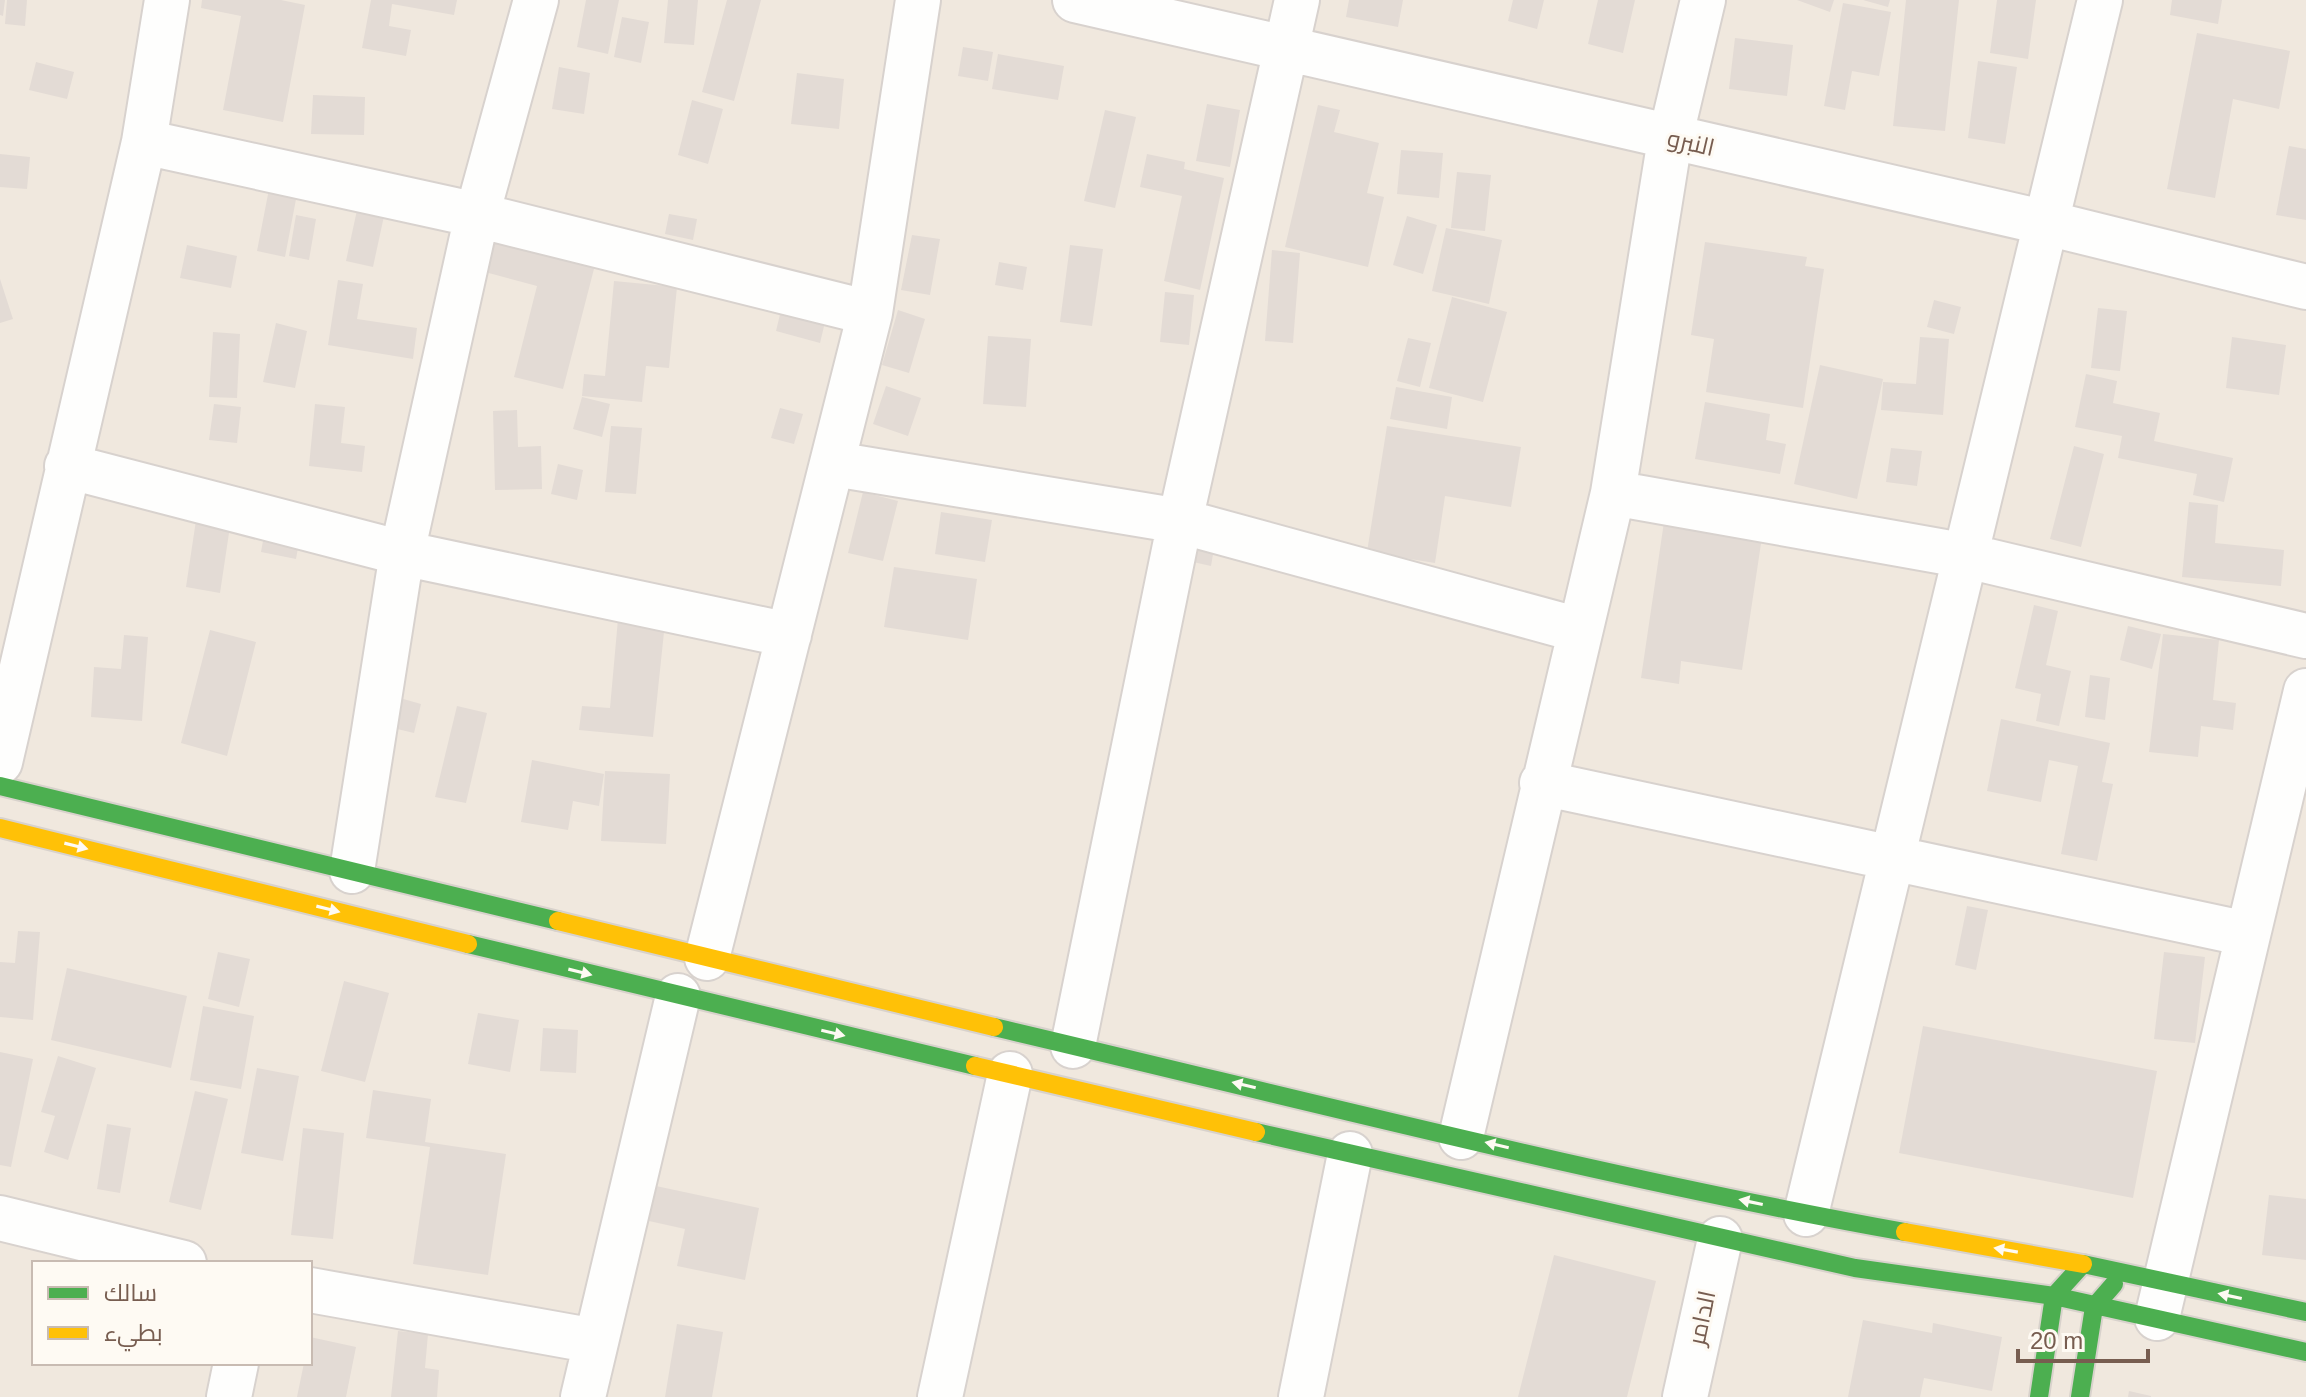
<svg xmlns="http://www.w3.org/2000/svg" width="2306" height="1397" font-family="Helvetica,Cairo,sans-serif">
<rect width="100%" height="100%" fill="#f8f5f0"/>
<path fill="#f0e8de" fill-rule="evenodd" d="M 0,0 L 2306,0 L 2306,1397 L 0,1397 ZM 34,1263 L 310,1263 L 310,1363 L 34,1363 Z"/>
<path fill="#e3dbd5" d="M 0,0 L 5,0 L 3,16 L 0,15 Z
M 7,0 L 27,0 L 25,26 L 5,24 Z
M 202,0 L 281,0 L 305,5 L 283,122 L 223,110 L 241,16 L 201,8 Z
M 371,0 L 457,0 L 454,15 L 392,4 L 389,26 L 411,30 L 406,56 L 362,48 Z
M 586,0 L 619,0 L 608,54 L 577,47 Z
M 668,0 L 698,0 L 694,45 L 664,43 Z
M 727,0 L 761,0 L 734,101 L 702,92 Z
M 1349,0 L 1403,0 L 1398,27 L 1346,17 Z
M 1513,0 L 1544,0 L 1537,29 L 1508,21 Z
M 1598,0 L 1635,0 L 1623,53 L 1588,44 Z
M 1797,0 L 1834,0 L 1830,12 Z
M 1863,0 L 1890,0 L 1888,7 Z
M 1906,0 L 1959,0 L 1945,131 L 1893,126 Z
M 1997,0 L 2036,0 L 2028,59 L 1990,53 Z
M 2172,0 L 2222,0 L 2218,24 L 2170,15 Z
M 1843,3 L 1891,12 L 1879,76 L 1852,71 L 1845,110 L 1824,106 Z
M 622,17 L 649,22 L 641,63 L 614,57 Z
M 2197,33 L 2290,51 L 2279,109 L 2233,99 L 2215,198 L 2167,189 Z
M 1735,38 L 1793,45 L 1787,96 L 1729,89 Z
M 963,47 L 993,52 L 988,81 L 958,76 Z
M 998,54 L 1064,66 L 1058,100 L 992,89 Z
M 1978,61 L 2017,67 L 2005,144 L 1968,138 Z
M 36,62 L 74,72 L 67,99 L 29,90 Z
M 559,67 L 590,73 L 584,114 L 552,109 Z
M 797,73 L 844,79 L 839,129 L 791,124 Z
M 313,95 L 365,97 L 364,135 L 311,134 Z
M 692,100 L 723,109 L 708,164 L 678,155 Z
M 1207,104 L 1240,110 L 1230,167 L 1196,161 Z
M 1318,105 L 1340,110 L 1334,132 L 1379,143 L 1367,193 L 1384,197 L 1368,267 L 1285,247 Z
M 1105,110 L 1136,117 L 1115,208 L 1084,201 Z
M 2289,146 L 2306,149 L 2306,220 L 2276,215 Z
M 1401,150 L 1443,153 L 1439,198 L 1397,194 Z
M 0,154 L 30,157 L 27,189 L 0,187 Z
M 1147,154 L 1185,162 L 1184,169 L 1224,178 L 1200,290 L 1164,281 L 1182,196 L 1140,187 Z
M 1457,172 L 1491,175 L 1485,231 L 1451,228 Z
M 269,189 L 297,194 L 285,257 L 257,251 Z
M 357,210 L 384,216 L 373,267 L 346,261 Z
M 669,214 L 697,219 L 693,240 L 665,234 Z
M 296,215 L 316,219 L 309,260 L 289,256 Z
M 1407,216 L 1437,225 L 1423,274 L 1393,265 Z
M 1446,228 L 1502,240 L 1489,304 L 1432,291 Z
M 912,235 L 940,239 L 930,295 L 901,290 Z
M 494,240 L 595,265 L 563,389 L 514,377 L 537,286 L 485,272 Z
M 1705,242 L 1807,257 L 1805,266 L 1824,269 L 1803,408 L 1706,392 L 1714,339 L 1691,335 Z
M 187,245 L 237,256 L 231,288 L 180,278 Z
M 1070,245 L 1103,249 L 1092,326 L 1060,322 Z
M 1272,250 L 1300,253 L 1293,343 L 1265,341 Z
M 999,262 L 1027,267 L 1023,290 L 995,285 Z
M 0,279 L 13,319 L 0,323 Z
M 338,280 L 363,284 L 357,319 L 417,328 L 413,359 L 328,345 Z
M 614,281 L 677,287 L 669,368 L 646,366 L 642,402 L 582,396 L 584,374 L 605,376 Z
M 1165,292 L 1194,295 L 1189,345 L 1160,342 Z
M 1452,297 L 1507,312 L 1483,402 L 1429,388 Z
M 1934,300 L 1961,307 L 1954,334 L 1927,327 Z
M 782,306 L 826,318 L 820,343 L 776,331 Z
M 2098,308 L 2127,311 L 2120,371 L 2091,368 Z
M 898,310 L 925,319 L 909,373 L 882,365 Z
M 276,323 L 307,331 L 295,388 L 263,382 Z
M 213,332 L 240,334 L 237,398 L 209,397 Z
M 988,336 L 1031,339 L 1026,407 L 983,404 Z
M 1920,337 L 1949,339 L 1943,415 L 1881,410 L 1883,382 L 1916,384 Z
M 2232,337 L 2286,345 L 2279,395 L 2226,388 Z
M 1408,338 L 1431,343 L 1420,387 L 1397,381 Z
M 1820,365 L 1883,379 L 1857,499 L 1794,484 Z
M 2086,374 L 2117,381 L 2113,403 L 2160,413 L 2154,441 L 2233,458 L 2224,502 L 2193,495 L 2197,474 L 2118,458 L 2122,436 L 2075,427 Z
M 886,386 L 921,398 L 908,436 L 873,424 Z
M 1396,387 L 1452,397 L 1447,429 L 1390,419 Z
M 582,397 L 610,404 L 602,437 L 573,429 Z
M 1705,402 L 1770,414 L 1766,440 L 1786,444 L 1780,474 L 1695,459 Z
M 214,404 L 241,407 L 237,443 L 209,440 Z
M 315,404 L 345,407 L 341,443 L 365,446 L 362,472 L 309,466 Z
M 780,408 L 803,414 L 794,444 L 771,438 Z
M 517,410 L 518,447 L 541,446 L 542,489 L 495,490 L 493,411 Z
M 611,426 L 642,428 L 636,494 L 605,492 Z
M 1387,426 L 1521,447 L 1511,507 L 1445,496 L 1435,563 L 1367,552 Z
M 2074,446 L 2104,454 L 2081,547 L 2050,539 Z
M 1891,448 L 1922,451 L 1917,486 L 1886,482 Z
M 558,464 L 583,470 L 577,500 L 551,494 Z
M 863,492 L 898,501 L 883,561 L 848,553 Z
M 2189,502 L 2218,505 L 2215,543 L 2284,550 L 2281,586 L 2182,577 Z
M 198,507 L 232,513 L 220,593 L 186,587 Z
M 941,512 L 992,520 L 985,562 L 935,554 Z
M 1664,522 L 1762,537 L 1742,670 L 1681,661 L 1679,684 L 1641,678 Z
M 266,524 L 301,531 L 296,559 L 261,552 Z
M 1189,537 L 1215,543 L 1211,566 L 1184,560 Z
M 894,567 L 977,579 L 968,640 L 884,627 Z
M 2034,605 L 2058,611 L 2046,665 L 2071,671 L 2059,726 L 2036,721 L 2041,694 L 2015,688 Z
M 619,608 L 666,613 L 653,737 L 579,730 L 582,706 L 610,708 Z
M 2128,626 L 2161,634 L 2152,669 L 2120,660 Z
M 210,630 L 256,642 L 227,756 L 181,743 Z
M 2163,634 L 2219,640 L 2213,700 L 2236,703 L 2233,730 L 2201,726 L 2198,757 L 2149,752 Z
M 124,635 L 148,637 L 142,721 L 91,717 L 94,667 L 121,669 Z
M 2090,675 L 2110,678 L 2105,720 L 2085,717 Z
M 400,698 L 421,704 L 414,733 L 393,728 Z
M 457,706 L 487,713 L 466,803 L 435,797 Z
M 2001,719 L 2110,743 L 2102,782 L 2113,784 L 2097,861 L 2061,854 L 2078,766 L 2049,760 L 2041,802 L 1987,791 Z
M 532,760 L 604,774 L 599,806 L 573,801 L 568,830 L 521,822 Z
M 605,771 L 670,774 L 666,844 L 601,841 Z
M 1967,906 L 1988,910 L 1976,970 L 1955,965 Z
M 18,931 L 40,932 L 33,1020 L 0,1017 L 0,962 L 15,963 Z
M 218,952 L 250,959 L 239,1007 L 208,999 Z
M 2164,952 L 2205,957 L 2195,1043 L 2154,1039 Z
M 67,968 L 187,996 L 171,1068 L 51,1040 Z
M 344,981 L 389,993 L 365,1082 L 321,1071 Z
M 203,1006 L 254,1016 L 241,1089 L 190,1080 Z
M 478,1013 L 519,1020 L 510,1072 L 468,1064 Z
M 1923,1026 L 2157,1071 L 2133,1198 L 1899,1153 Z
M 543,1028 L 578,1030 L 576,1073 L 540,1071 Z
M 0,1052 L 33,1059 L 11,1167 L 0,1165 Z
M 58,1056 L 96,1068 L 68,1160 L 44,1152 L 55,1116 L 41,1112 Z
M 257,1068 L 299,1076 L 283,1161 L 241,1153 Z
M 373,1090 L 431,1099 L 425,1142 L 506,1154 L 488,1275 L 413,1264 L 430,1147 L 366,1138 Z
M 195,1091 L 228,1099 L 201,1210 L 169,1202 Z
M 107,1124 L 131,1128 L 120,1193 L 97,1189 Z
M 303,1128 L 344,1133 L 333,1239 L 291,1235 Z
M 656,1186 L 759,1208 L 745,1280 L 677,1266 L 685,1229 L 649,1221 Z
M 2269,1195 L 2306,1199 L 2306,1260 L 2262,1255 Z
M 1554,1255 L 1656,1281 L 1627,1397 L 1518,1397 Z
M 1863,1320 L 1932,1333 L 1933,1323 L 2002,1337 L 1992,1391 L 1924,1378 L 1920,1397 L 1848,1397 Z
M 677,1324 L 723,1332 L 712,1397 L 665,1397 Z
M 398,1331 L 428,1334 L 425,1368 L 439,1370 L 437,1397 L 391,1397 Z
M 310,1337 L 356,1347 L 346,1397 L 297,1397 L 304,1363 L 310,1363 Z
M 2129,1391 L 2151,1396 L 2151,1397 L 2128,1397 Z"/>
<g fill="none" stroke-linecap="round" stroke-linejoin="round">
<g stroke="#d8d2ce" stroke-width="48">
<path id="street" d="M 1075,0 L 2047,223 L 2306,287
M 144,142 L 477,215 L 870,313
M 834,464 L 1180,521 L 1579,630
M 67,466 L 402,553 L 789,635
M 1613,493 L 1967,556 L 2306,636
M 0,762 L 144,142 L 167,0
M 1542,783 L 2247,934
M 352,871 L 402,553 L 477,215 L 536,0
M 707,958 L 870,313 L 918,0
M 1073,1046 L 1180,521 L 1297,0
M 1461,1137 L 1613,493 L 1670,139 L 1703,0
M 1806,1214 L 2100,0
M 0,1218 L 184,1263
M 310,1290 L 595,1341
M 2157,1318 L 2306,691
M 229,1397 L 236,1363
M 583,1397 L 678,996
M 940,1397 L 1010,1074
M 1301,1397 L 1350,1154
M 1685,1397 L 1720,1239"/>
</g>
<g stroke="#d8d2cc" stroke-width="22">
<path id="fast" d="M 0,786 L 558,921
M 468,944 L 975,1066
M 994,1027 C 1297,1098 1599,1177 1905,1232
M 1256,1132 L 1855,1268 L 2054,1296
M 2054,1296 L 2306,1352
M 2039,1397 L 2054,1296 L 2083,1264 L 2306,1312
M 2080,1397 L 2094,1307 L 2114,1284"/>
</g>
<g stroke="#d8d2cc" stroke-width="22">
<path id="slow" d="M 0,828 L 468,944
M 558,921 L 994,1027
M 975,1066 L 1256,1132
M 1905,1232 L 2083,1264"/>
</g>
<use href="#street" stroke="#fefefd" stroke-width="44"/>
<use href="#fast" stroke="#4caf50" stroke-width="18"/>
<use href="#slow" stroke="#ffc107" stroke-width="18"/>
</g>
<defs><path id="oneway-solid" d="M-6-.8H1V-3.2L6.5 0L1 3.2V.8H-6Z" transform="scale(2)"/></defs>
<g fill="#fefaf3">
<use href="#oneway-solid" transform="translate(76 846) rotate(14)"/>
<use href="#oneway-solid" transform="translate(328 909) rotate(14)"/>
<use href="#oneway-solid" transform="translate(580 972) rotate(14)"/>
<use href="#oneway-solid" transform="translate(833 1033) rotate(13)"/>
<use href="#oneway-solid" transform="translate(1244 1085) rotate(-167)"/>
<use href="#oneway-solid" transform="translate(1497 1145) rotate(-167)"/>
<use href="#oneway-solid" transform="translate(1751 1202) rotate(-168)"/>
<use href="#oneway-solid" transform="translate(2006 1250) rotate(-170)"/>
<use href="#oneway-solid" transform="translate(2230 1296) rotate(-168)"/>
</g>
<g text-anchor="middle" stroke-width="6" stroke-linejoin="round" paint-order="stroke">
<g font-size="24" fill="#775d50" stroke="#fefaf3">
<text transform="translate(1691 143) rotate(13)" y="8">النبرو</text>
<text transform="translate(1702 1318) rotate(-78)" y="8">الدامر</text>
</g>
</g>
<rect x="32" y="1261" width="280" height="104" fill="#fefaf3" stroke="#c8bbb2" stroke-width="2"/>
<rect x="48" y="1287" width="40" height="12" fill="#4caf50" stroke="#c8bbb2" stroke-width="2"/>
<text x="104" y="1301" font-size="24" fill="#775d50">سالك</text>
<rect x="48" y="1327" width="40" height="12" fill="#ffc107" stroke="#c8bbb2" stroke-width="2"/>
<text x="104" y="1341" font-size="24" fill="#775d50">بطيء</text>
<path d="M2018 1349v12h130v-12" fill="none" stroke="#775d50" stroke-width="4"/>
<text x="2030" y="1349" font-size="24" fill="#775d50" stroke="#fefaf3" stroke-width="6" paint-order="stroke">20 m</text>
</svg>
